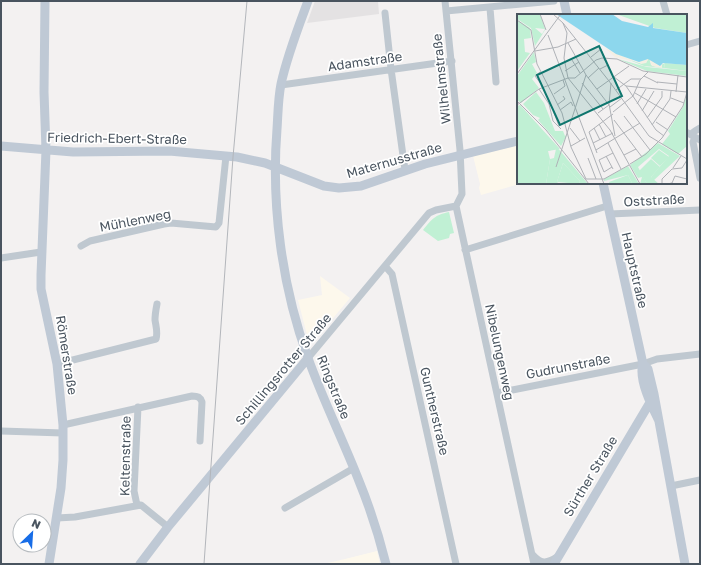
<svg xmlns="http://www.w3.org/2000/svg" width="701" height="565" font-family="'Golos Text',sans-serif">
<rect width="100%" height="100%" fill="#f3f1f1"/>
<path fill="#fdf8ec" d="M 518,144 L 518,183 L 523,183 L 481,195 L 479,188 L 480,184 L 473,156 Z
M 320,276 L 350,298 L 313,342 L 308,339 L 298,300 L 322,295 Z
M 377,551 L 380,564 L 323,564 L 345,559 Z"/>
<path fill="#e4e2e3" d="M 315,1 L 378,1 L 379,14 L 307,23 Z"/>
<path fill="#c0f0d4" d="M 449,212 L 454,233 L 450,234 L 449,238 L 438,241 L 423,230 C 432,219 435,215 449,212 Z"/>
<g fill="none" stroke-linecap="round" stroke-linejoin="round">
<path stroke="#bfc8d0" stroke-width="7" d="M 445,1 L 460,150 L 462,194 L 456,206 L 534,564
M 663,1 L 667,15
M 490,8 L 496,82
M 446,11 L 554,1
M 385,13 L 391,69 L 405,170
M 686,45 L 700,41
M 281,85 L 452,61
M 686,132 L 700,140
M 691,134 L 695,131 L 700,128
M 695,137 L 693,142 L 700,178
M 610,214 L 700,210
M 81,246 L 90,241 L 164,224 L 171,223 L 216,227 L 219,223 L 226,156
M 465,250 L 607,206
M 1,258 L 41,252
M 385,266 L 392,274 L 456,564
M 308,358 L 429,213 L 436,210 L 456,206
M 57,364 L 156,339 C 158,332 156,327 155,320 C 155,314 156,309 157,304
M 497,393 L 643,364 L 657,359 L 700,354
M 63,425 L 192,396 C 198,396 200,397 202,402 L 200,441
M 1,431 L 63,433
M 671,486 L 700,480
M 137,505 L 134,491 L 138,407
M 285,508 L 354,468
M 57,518 L 75,517 L 141,505 L 168,527
M 532,554 C 541,564 546,564 557,557"/>
<path stroke="#bfc9d5" stroke-width="9" d="M 45,1 L 44,92 L 46,150 L 41,275 L 41,289 L 57,364 L 63,425 L 63,460 L 61,488 L 49,564
M 308,1 C 298,28 287,56 281,84 C 278,99 278,115 277,129 C 271,205 282,287 308,358 C 323,400 343,440 359,481 C 370,508 379,536 386,564
M 564,1 L 567,15
M 1,146 L 73,152 L 169,151 L 237,157 L 265,163 L 324,186 L 339,188 L 361,186 L 425,164 L 518,141
M 603,183 L 643,364 C 638,379 652,407 659,421
M 643,364 L 648,369 L 654,394 L 685,564
M 140,564 L 168,527 L 308,358
M 554,564 L 652,399"/>
<path stroke="#b3b6bb" stroke-width="1" d="M 204,564 L 233,157 L 247,1"/>
</g>
<g text-anchor="middle" stroke-width="3.5" stroke-linejoin="round" paint-order="stroke">
<g font-size="13" fill="#49545f" stroke="#fff">
<text transform="translate(365 61) rotate(-8)" y="5">Adamstraße</text>
<text transform="translate(441 79) rotate(-96)" y="5">Wilhelmstraße</text>
<text transform="translate(117 138) rotate(1)" y="5">Friedrich-Ebert-Straße</text>
<text transform="translate(394 160) rotate(-16)" y="5">Maternusstraße</text>
<text transform="translate(654 200) rotate(-3)" y="5">Oststraße</text>
<text transform="translate(135 220) rotate(-11)" y="5">Mühlenweg</text>
<text transform="translate(635 270) rotate(77)" y="5">Hauptstraße</text>
<text transform="translate(500 352) rotate(78)" y="5">Nibelungenweg</text>
<text transform="translate(67 355) rotate(81)" y="5">Römerstraße</text>
<text transform="translate(568 366) rotate(-11)" y="5">Gudrunstraße</text>
<text transform="translate(283 369) rotate(-50)" y="5">Schillingsrotter Straße</text>
<text transform="translate(334 387) rotate(68)" y="5">Ringstraße</text>
<text transform="translate(435 411) rotate(77)" y="5">Guntherstraße</text>
<text transform="translate(125 456) rotate(-89)" y="5">Keltenstraße</text>
<text transform="translate(590 476) rotate(-59)" y="5">Sürther Straße</text>
</g>
</g>
<g transform="translate(517 14)">
<rect width="170" height="170" fill="#f3f1f1"/>
<path d="M 105,43 L 122,49 L 129,49 L 132,43 L 134,51 L 140,53 L 148,49 L 147,54 L 127,52 ZM 142,136 L 152,143 L 143,152 L 134,144 ZM 46,149 L 63,167 L 62,170 L 40,168 ZM 111,161 L 115,169 L 93,170 L 92,168 Z" fill="#c0f0d4"/>
<path d="M 17,38 L 19,48 L 15,50 L 20,59 L 15,65 L 22,74 L 4,89 L 0,86 L 0,62 ZM 148,49 L 170,51 L 170,57 L 147,54 ZM 170,80 L 170,132 L 161,140 L 145,130 L 153,120 L 151,117 L 166,93 ZM 3,91 L 45,139 L 71,170 L 62,170 L 63,167 L 46,149 L 40,168 L 43,170 L 29,170 L 33,145 L 37,144 L 39,135 L 2,144 ZM 141,129 L 163,142 L 136,167 L 134,163 L 152,142 L 142,135 L 121,153 L 130,170 L 123,170 L 125,163 L 121,164 L 113,151 ZM 111,152 L 122,170 L 112,170 L 115,169 L 111,161 L 87,167 L 87,165 Z" fill="#c0f0d4"/>
<path d="M 88,34 L 99,40 L 106,35 L 104,41 L 111,45 L 120,39 L 118,45 L 122,47 L 132,42 L 141,51 L 145,50 L 145,54 L 135,52 L 132,44 L 129,49 L 124,50 L 116,45 L 115,47 L 98,43 Z" fill="#f4efe3"/>
<path d="M 134,145 L 143,153 L 134,163 L 142,170 L 130,170 L 122,157 Z" fill="#c0f0d4"/>
<path d="M 0,0 L 19,0 L 18,14 L 25,20 L 28,15 L 23,0 L 28,15 L 28,16 L 18,32 L 14,14 L 0,5 ZM 99,0 L 170,0 L 170,19 L 138,14 ZM 0,6 L 13,14 L 14,24 L 7,25 L 8,38 L 13,39 L 0,57 ZM 101,45 L 130,53 L 170,57 L 170,62 L 130,57 ZM 3,91 L 43,135 L 31,137 L 33,145 L 29,170 L 0,170 L 0,92 Z" fill="#c0f0d4"/>
<path d="M 19,0 L 23,0 L 28,15 L 18,14 L 15,4 ZM 19,78 L 27,89 L 38,117 L 46,117 L 48,122 L 50,121 L 44,132 L 21,106 L 23,104 L 16,101 L 6,90 Z" fill="#c0f0d4"/>
<path d="M 39,0 L 95,0 L 105,7 L 131,13 L 136,9 L 136,14 L 170,19 L 170,51 L 146,49 L 143,52 L 131,45 L 122,48 L 99,40 Z" fill="#8dd7ed"/>
<path fill="none" stroke="#afb2b7" stroke-width="1" d="M 23,0 L 29,16M 0,6 L 14,16 L 20,50 L 45,99 L 54,133 L 69,165 L 87,165 L 112,151M 46,9 L 92,67M 31,21 L 87,170M 51,29 L 69,61 L 92,91M 18,37 L 41,33 L 59,25M 74,43 L 84,35 L 87,44M 55,46 L 63,59M 83,55 L 91,51 L 87,45M 48,57 L 62,48M 23,58 L 18,62 L 24,70M 0,60 L 44,0M 127,62 L 141,69M 97,63 L 109,72 L 170,78M 71,64 L 82,54M 92,67 L 132,122 L 170,145M 140,68 L 160,70M 65,69 L 86,95M 94,69 L 92,90 L 98,122M 109,72 L 139,116 L 147,122M 22,75 L 32,90 L 36,107 L 44,115M 80,75 L 112,52M 99,76 L 114,65 L 124,65M 159,78 L 161,61M 118,79 L 159,103M 37,80 L 48,72 L 46,66M 154,84 L 167,89M 0,87 L 29,116 L 72,170M 120,90 L 129,75M 0,91 L 22,75 L 51,64 L 47,44 L 50,19 L 46,9 L 36,0M 40,91 L 48,85 L 46,82M 93,93 L 105,84M 43,96 L 54,88 L 56,92M 125,97 L 137,77M 96,98 L 116,82 L 123,66 L 131,58M 37,99 L 42,112M 81,99 L 92,91M 107,102 L 133,136M 130,104 L 145,83 L 145,77M 97,106 L 125,143M 139,108 L 151,116M 82,110 L 89,123M 135,111 L 153,85 L 154,77M 53,114 L 63,127M 77,114 L 83,126M 76,129 L 96,119M 91,129 L 104,155M 54,132 L 68,124M 79,136 L 123,109M 80,139 L 72,118 L 96,100M 107,141 L 119,135M 89,142 L 96,155M 71,144 L 79,165M 113,150 L 129,140 L 145,124 L 166,92 L 170,78M 39,153 L 69,61M 95,153 L 87,158 L 82,146 L 96,139M 156,154 L 164,142M 145,169 L 145,165 L 155,155 L 165,154 L 170,146M 123,170 L 93,116 L 51,64 L 58,64 L 79,46 L 85,44 L 100,45 L 126,57 L 170,63M 150,170 L 155,169 L 158,162 L 170,165"/>
<path fill="#0f766e" fill-opacity="0.15" stroke="#0f766e" stroke-width="2" d="M 82,32 L 105,82 L 43,111 L 20,61 Z"/>
<rect width="170" height="170" fill="none" stroke="#49545f" stroke-width="2"/>
</g>
<rect width="701" height="565" fill="none" stroke="#49545f" stroke-width="4"/>
<g transform="translate(32 533) rotate(25)"><circle r="19" fill="#ffffff" stroke="#b6bbbf"/>
<path d="M0-3L7 15L0 10L-7 15Z" fill="#186de7"/>
<text y="-6" font-size="11" font-weight="bold" text-anchor="middle" fill="#49545f">N</text>
</g>
</svg>
